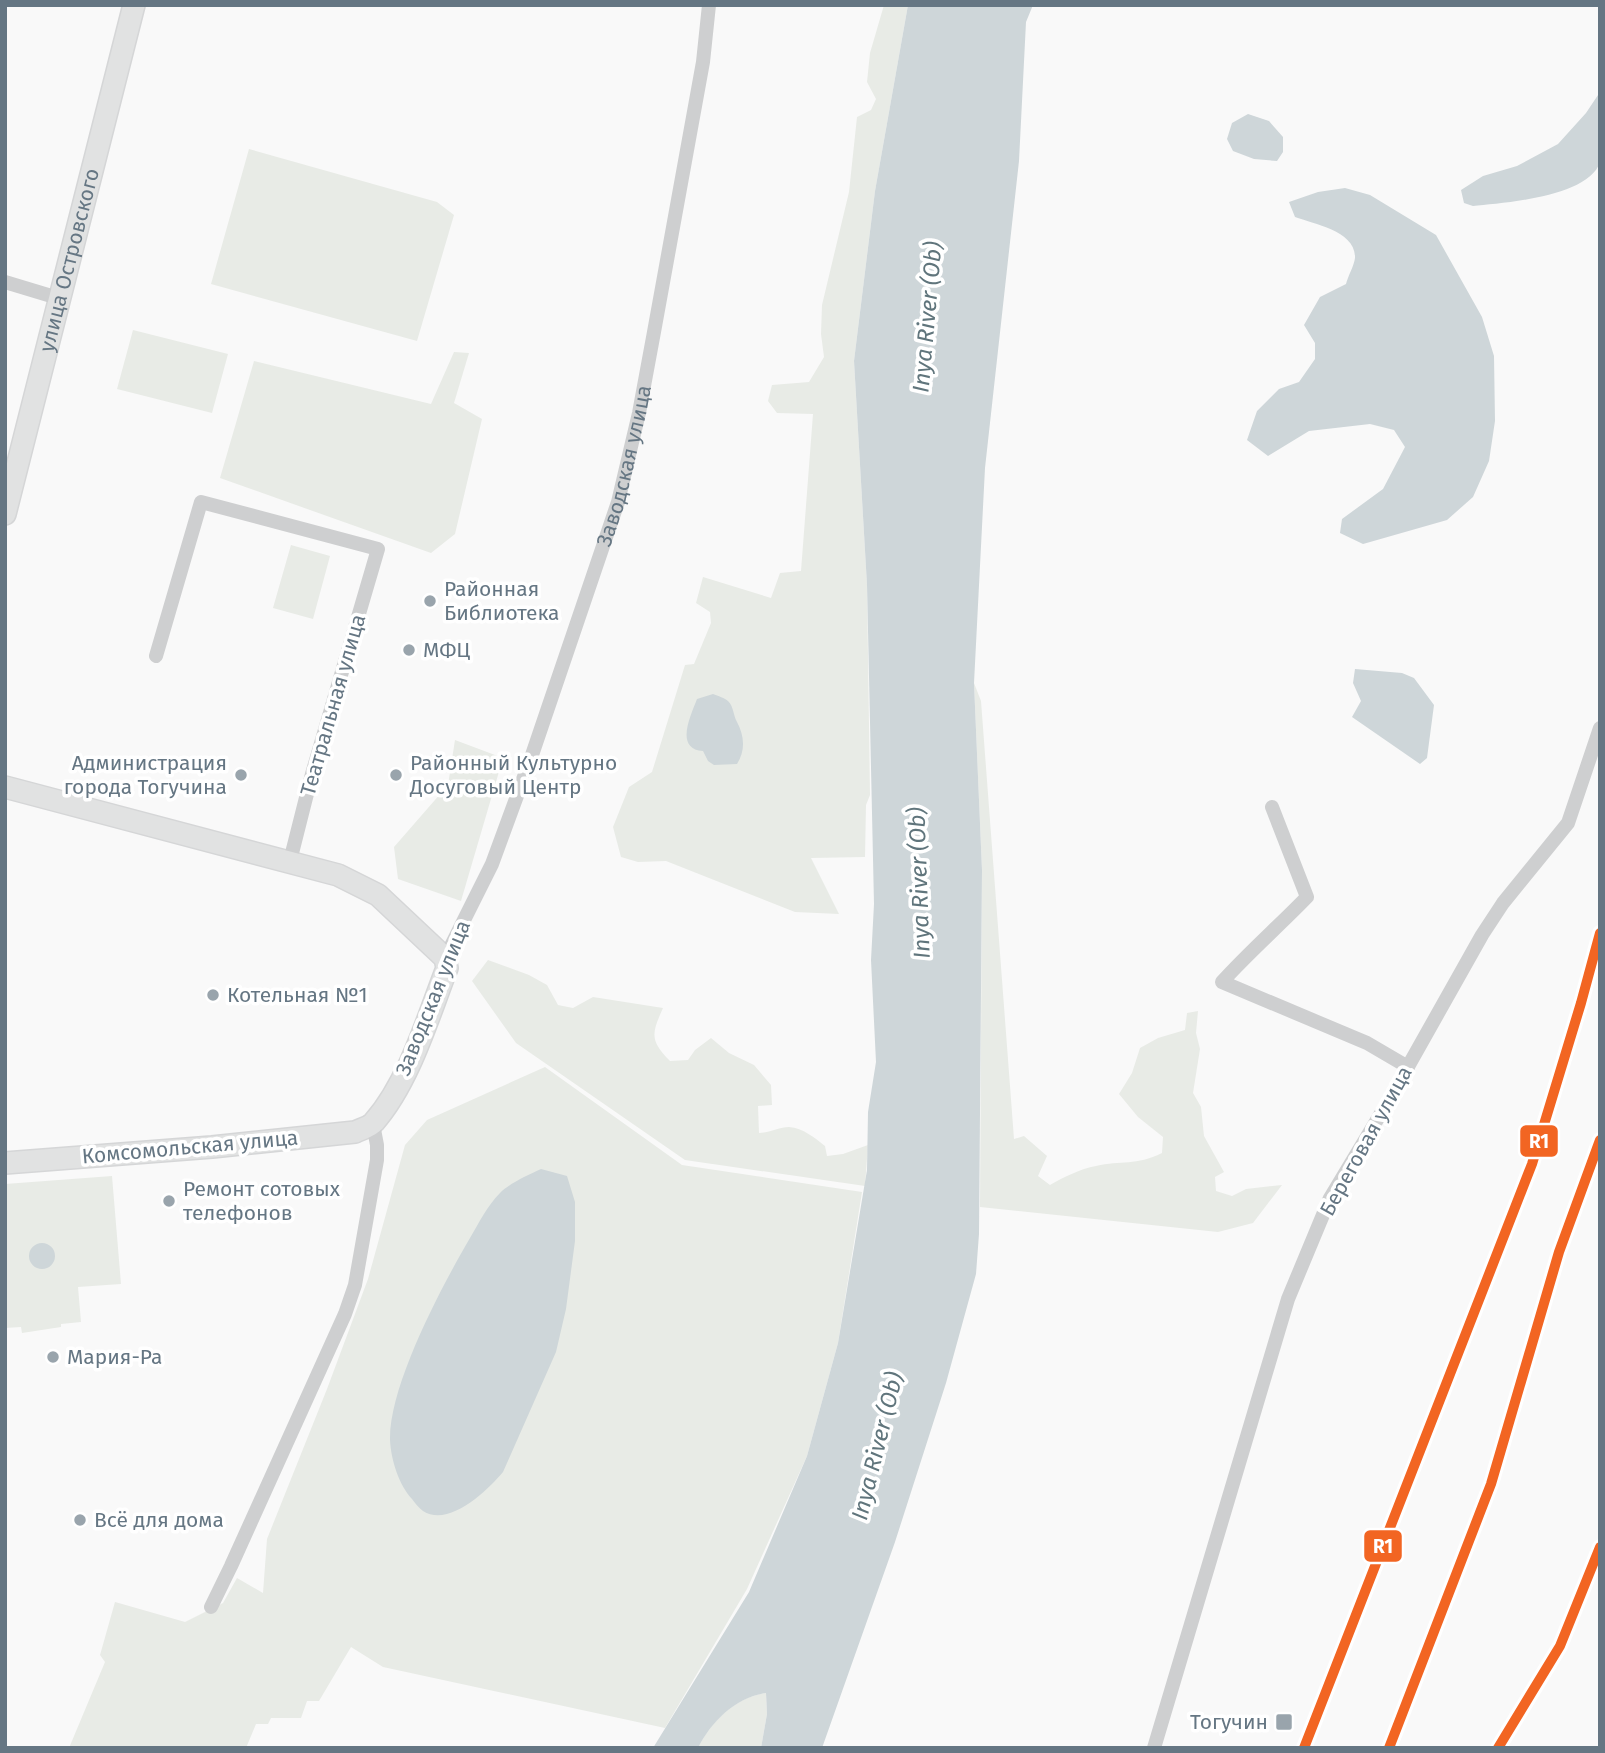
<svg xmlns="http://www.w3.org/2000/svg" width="1605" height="1753" font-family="'Fira Sans',sans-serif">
<rect width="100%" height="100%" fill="#f9f9f9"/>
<path fill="#e8ebe6" d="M 884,5 L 908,5 L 875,191 L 854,361 L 867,585 L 870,795 L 866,805 L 865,857 L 811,858 L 839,914 L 795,912 L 666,861 L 638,862 L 621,857 L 613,827 L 629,787 L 652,772 L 685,665 L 694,664 L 711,623 L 710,612 L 696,603 L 703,577 L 771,598 L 780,573 L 801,571 L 813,414 L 777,413 L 768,401 L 772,385 L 809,382 L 824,357 L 821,334 L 822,305 L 849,192 L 857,117 L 871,110 L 876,99 L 867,82 L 870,53 Z
M 249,149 L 437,202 L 454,215 L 417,341 L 211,284 Z
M 133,330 L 228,354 L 212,413 L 117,389 Z
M 454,352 L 469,353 L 454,403 L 482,419 L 455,534 L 431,553 L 220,478 L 254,361 L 431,404 Z
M 291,545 L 330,556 L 313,619 L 273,608 Z
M 974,683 L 981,701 L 1014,1139 L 1024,1136 L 1047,1156 L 1038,1176 L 1050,1185 C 1064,1177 1080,1169 1096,1166 C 1121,1160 1136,1166 1162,1153 L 1163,1137 L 1138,1117 L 1119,1094 L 1132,1073 L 1140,1048 L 1158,1038 L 1185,1030 L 1187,1013 L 1198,1011 L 1196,1033 L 1200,1049 L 1193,1093 L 1201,1107 L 1204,1136 L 1224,1172 L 1215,1177 L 1216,1191 L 1232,1196 L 1246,1189 L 1282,1185 L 1253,1223 L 1218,1232 L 980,1207 L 982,870 Z
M 455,740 L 503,758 L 461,901 L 398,879 L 394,847 L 448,785 Z
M 488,960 L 529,975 L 547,985 L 558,1005 L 573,1008 L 593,997 L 663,1008 C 652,1033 649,1040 670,1061 L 688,1060 L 695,1050 L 711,1038 L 729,1053 L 754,1065 L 771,1085 L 772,1105 L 758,1106 L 759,1133 C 769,1133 780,1127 789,1127 C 803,1128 815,1138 825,1146 L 827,1156 L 843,1154 L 868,1145 L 865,1186 L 685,1160 L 516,1043 L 472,981 Z
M 545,1067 L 682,1165 L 862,1192 L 838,1343 L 807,1456 L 747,1589 L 665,1728 L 383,1667 L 351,1647 L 319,1701 L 307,1701 L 301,1718 L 271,1718 L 268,1724 L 256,1724 L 246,1748 L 69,1748 L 105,1662 L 100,1655 L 115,1602 L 185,1622 L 223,1603 L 237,1578 L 263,1593 L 267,1539 L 327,1389 L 368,1279 L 405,1145 L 427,1120 Z
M 112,1176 L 121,1284 L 78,1287 L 81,1322 L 61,1324 L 61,1327 L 22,1333 L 21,1327 L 5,1328 L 5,1184 Z
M 766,1693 L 767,1714 L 761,1748 L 698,1748 C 711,1721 736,1697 766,1693 Z"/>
<path fill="#ced6d9" d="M 908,5 L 1033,5 L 1026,22 L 1019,161 L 985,468 L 974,683 L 982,870 L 979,1234 L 976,1274 L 946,1383 L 895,1542 L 822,1748 L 761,1748 L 767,1714 L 766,1693 C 736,1697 711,1722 698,1748 L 653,1748 L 749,1592 L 807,1456 L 838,1343 L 867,1170 L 868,1112 L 876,1062 L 871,960 L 874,904 L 867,585 L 854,361 L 875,191 Z
M 1600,92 C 1600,107 1603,151 1600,162 C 1589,197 1503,203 1473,206 L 1464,203 L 1461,190 L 1483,176 L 1517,166 L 1558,144 L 1586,113 Z
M 1248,114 L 1269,121 L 1283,137 L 1283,152 L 1277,161 L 1254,159 L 1233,151 L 1227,139 L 1232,123 Z
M 1345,188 L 1370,195 L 1436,235 L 1482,317 L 1494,356 L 1495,421 L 1489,461 L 1473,497 L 1447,520 L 1363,544 L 1340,533 L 1342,519 L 1383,489 L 1405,447 L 1394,430 L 1370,424 L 1309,431 L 1268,456 L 1247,440 L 1257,411 L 1279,389 L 1299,382 L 1315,359 L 1315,343 L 1304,325 L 1320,297 L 1346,284 C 1348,276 1354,266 1355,258 C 1356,231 1314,224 1295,217 L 1289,202 L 1318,192 Z
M 1355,669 L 1402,673 L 1414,678 L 1434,705 L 1427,758 L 1420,764 L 1352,717 L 1361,701 L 1353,683 Z
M 713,694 C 718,696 725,698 728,701 C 734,707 733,715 737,722 C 744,735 746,750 737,764 L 714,765 L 708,761 L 703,751 C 674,749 691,715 697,699 Z
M 541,1169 L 567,1176 L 575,1202 L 575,1241 L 566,1309 L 556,1352 L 503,1472 C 488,1490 449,1528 423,1511 C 419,1508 415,1503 412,1499 C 399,1485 391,1460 390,1440 C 389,1385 442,1286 470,1238 C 479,1223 487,1206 500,1193 C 510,1183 528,1175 541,1169 Z
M29 1256a13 13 0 1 1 26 0a13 13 0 1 1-26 0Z"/>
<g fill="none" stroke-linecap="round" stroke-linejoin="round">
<g stroke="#d5d6d7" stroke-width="24">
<g id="secondary">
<path id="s2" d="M 5,514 L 134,5"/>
<path d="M 5,787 L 338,875 L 378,895 L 445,958 L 447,968 C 428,1017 409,1082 374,1122 C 370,1127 361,1129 355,1132 L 212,1147 L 5,1163"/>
</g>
</g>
<g stroke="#cecfd0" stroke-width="14">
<path d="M 5,282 L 58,298"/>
<path d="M 156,656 L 201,502 L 378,549 L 312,774 L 290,861"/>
<path d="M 1272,807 L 1307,897 C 1279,926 1249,952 1222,982 L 1367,1043 L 1408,1067"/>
<path id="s1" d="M 445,958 L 492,864 L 532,755 L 618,502 L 639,413 L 654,332 L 703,62 L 709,5"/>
<path d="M 211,1607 L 231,1566 L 345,1314 L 355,1285 L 377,1160 L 377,1145 L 373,1124"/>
<path d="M 1154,1748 L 1288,1299 L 1330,1198 L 1392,1095 L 1482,935 L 1503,903 L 1568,823 L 1600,728"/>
</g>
<use href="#secondary" stroke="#e1e2e2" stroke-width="21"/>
<g stroke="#fff" stroke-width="16">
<path id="rail-1" d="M 1304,1748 L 1532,1164 L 1581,1003 L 1600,933
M 1389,1748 L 1491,1484 L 1559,1252 L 1600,1140
M 1498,1748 L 1560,1646 L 1600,1547"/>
</g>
<use href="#rail-1" stroke="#f26522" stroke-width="10"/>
</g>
<g fill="#99a4ac" stroke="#fff" stroke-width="2.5">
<circle cx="430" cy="601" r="7"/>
<circle cx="409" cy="650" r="7"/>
<circle cx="241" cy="775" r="7"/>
<circle cx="396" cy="775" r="7"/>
<circle cx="213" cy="995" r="7"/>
<circle cx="169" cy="1201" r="7"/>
<circle cx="53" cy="1357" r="7"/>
<circle cx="80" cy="1520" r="7"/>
<rect x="1275" y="1713" width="18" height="18" rx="3.5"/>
</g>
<g text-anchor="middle" stroke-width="7" stroke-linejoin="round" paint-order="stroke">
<g font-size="21" fill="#657683" stroke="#fff">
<text dy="7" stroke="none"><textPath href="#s2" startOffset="262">улица Островского</textPath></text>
<text dy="7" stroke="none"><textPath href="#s1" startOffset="525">Заводская улица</textPath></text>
<text transform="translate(333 705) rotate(-74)" y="7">Театральная улица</text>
<text transform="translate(433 998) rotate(-68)" y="7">Заводская улица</text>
<text transform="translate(1366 1141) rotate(-61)" y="7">Береговая улица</text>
<text transform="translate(190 1147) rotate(-5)" y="7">Комсомольская улица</text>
</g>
<g font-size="21" fill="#657683" stroke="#fff" text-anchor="start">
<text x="444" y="596">Районная<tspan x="444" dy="24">Библиотека</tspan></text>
<text x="423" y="657">МФЦ</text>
<text x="227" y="770" text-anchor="end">Администрация<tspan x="227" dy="24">города Тогучина</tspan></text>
<text x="410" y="770">Районный Культурно<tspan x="410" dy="24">Досуговый Центр</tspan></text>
<text x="227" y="1002">Котельная №1</text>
<text x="183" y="1196">Ремонт сотовых<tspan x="183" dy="24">телефонов</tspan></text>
<text x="67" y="1364">Мария-Ра</text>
<text x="94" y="1527">Всё для дома</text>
<text x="1268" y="1729" text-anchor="end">Тогучин</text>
</g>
<g font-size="23" font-style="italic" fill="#60757c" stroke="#fff">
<text transform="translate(927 317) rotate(-85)" y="8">Inya River (Ob)</text>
<text transform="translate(919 883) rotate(-92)" y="8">Inya River (Ob)</text>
<text transform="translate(877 1446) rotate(-76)" y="8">Inya River (Ob)</text>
</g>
</g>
<g stroke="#fff" stroke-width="2.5">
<rect x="1519" y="1124" width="40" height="34" rx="7" fill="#f26522"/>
<rect x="1363" y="1529" width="40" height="34" rx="7" fill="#f26522"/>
</g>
<g font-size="19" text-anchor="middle" font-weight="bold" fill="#fff">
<text x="1539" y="1148">R1</text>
<text x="1383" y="1553">R1</text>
</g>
<rect width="1605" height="1753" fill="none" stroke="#657683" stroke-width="14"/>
</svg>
